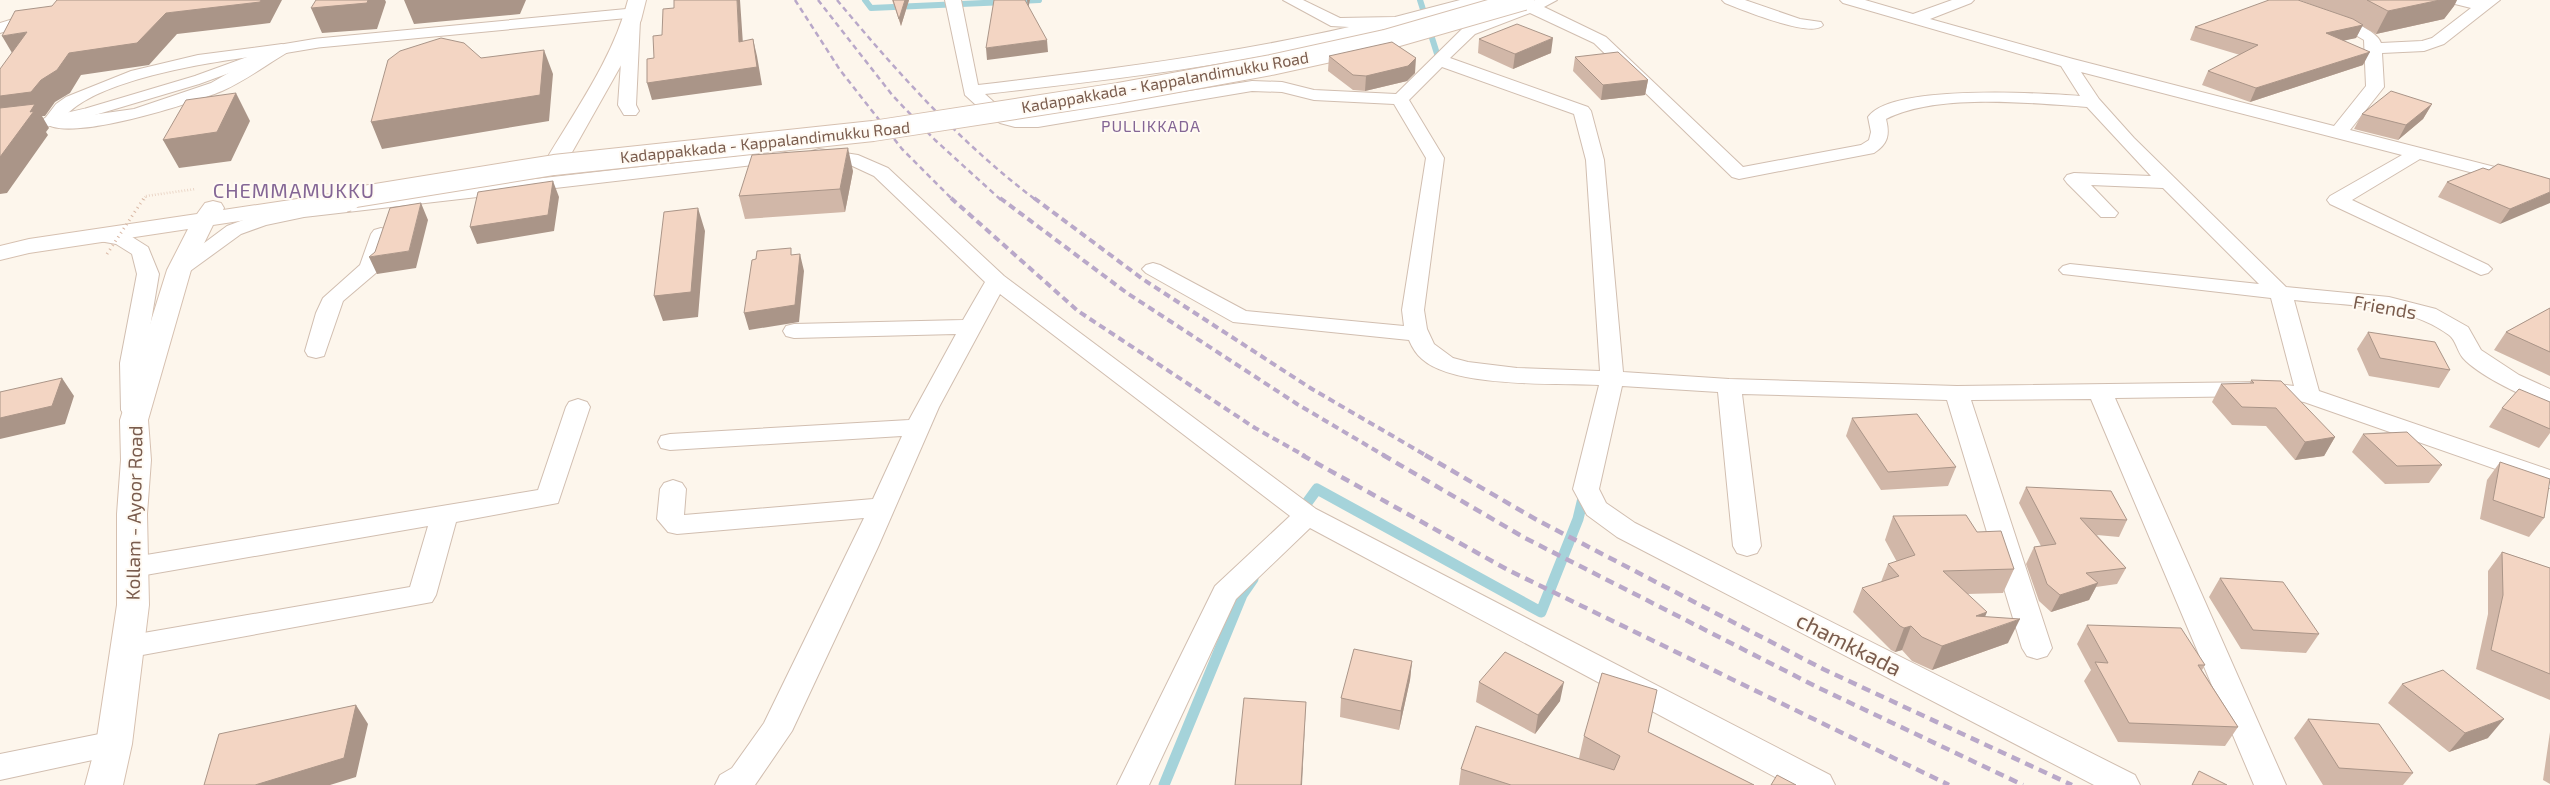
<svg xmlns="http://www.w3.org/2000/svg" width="2550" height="785" font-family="'Exo 2',sans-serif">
<rect width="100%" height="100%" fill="#fdf6ec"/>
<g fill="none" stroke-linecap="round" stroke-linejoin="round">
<path stroke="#a5d3da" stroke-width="6" d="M 865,0 L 871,8 L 1006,2
M 1420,0 L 1439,60 L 1443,61
M 1019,1 L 1039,0"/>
<path stroke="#a5d3da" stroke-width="11" d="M 1301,511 L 1317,489 L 1541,612 L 1578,519 L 1584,494
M 1164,785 L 1242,595 L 1253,579"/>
<g stroke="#d1beb0" stroke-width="11">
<path id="lane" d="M 47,122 L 86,113 L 197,80 L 282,49 L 318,43 L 632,13"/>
</g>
<g stroke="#d1beb0" stroke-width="2">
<path id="street" d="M 945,0 L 961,0 L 978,85 C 1103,70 1227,55 1349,27 L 1331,26 L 1283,0 L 1303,0 L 1340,18 L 1395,17 L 1460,0 L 1486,0 L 1483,3 C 1414,22 1344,41 1273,54 C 1178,72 1081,83 985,94 L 1006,113 L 1025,117 L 1252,81 L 1282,82 L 1314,90 L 1396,94 L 1463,28 L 1535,0 L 1557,0 L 1544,7 L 1606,37 L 1743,167 L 1861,145 L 1869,140 L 1871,132 L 1868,117 C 1891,84 2040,93 2080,96 L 2061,66 L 1843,3 L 1840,0 L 1865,0 L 1913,14 L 1952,0 L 1974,0 L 1971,3 L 1930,19 L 2073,59 L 2334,126 L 2366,86 L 2364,40 L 2347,30 L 2271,3 L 2268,0 C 2276,0 2285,0 2292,0 C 2310,4 2377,26 2381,43 L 2422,41 L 2432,38 L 2471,8 L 2451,3 L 2448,0 L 2500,0 L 2444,44 L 2424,51 L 2382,53 L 2384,87 L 2350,130 L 2550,181 L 2550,193 L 2420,159 L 2352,200 L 2488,265 L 2492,269 L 2488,273 L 2481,275 L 2330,204 L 2327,200 L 2330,196 L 2402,155 L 2081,72 L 2099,99 L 2134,138 L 2286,287 L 2389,297 L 2436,309 L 2468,327 L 2481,350 L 2519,375 L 2550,389 L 2550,405 C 2528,400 2478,375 2463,358 C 2457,351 2456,340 2449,335 C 2406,303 2345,306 2294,300 L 2319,391 L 2550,470 L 2550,488 L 2304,402 L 2262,396 L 2115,398 L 2286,785 L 2254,785 L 2091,399 L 1971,400 L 2052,648 L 2047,656 L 2037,659 L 2027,656 L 2022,648 L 1947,400 L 1742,394 L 1761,546 L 1757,553 L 1747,556 L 1737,553 L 1733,546 L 1718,392 L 1622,386 L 1599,489 L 1606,503 L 1635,523 L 2135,775 L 2140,785 L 2094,785 L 1617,537 L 1587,515 L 1573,489 L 1599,385 C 1556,383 1454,388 1422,359 C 1416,354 1412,347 1409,340 L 1233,322 L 1146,273 L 1142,269 L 1146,265 L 1153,263 L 1160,265 L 1246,311 L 1404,326 L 1402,310 L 1426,158 L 1394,104 L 1314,100 L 1282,92 L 1252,91 L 1038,127 L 1015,127 L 1000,123 L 988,116 L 965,95 ZM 1530,13 L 1594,43 L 1732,177 L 1739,179 L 1874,153 C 1888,144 1890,135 1886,119 C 1936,93 2031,103 2087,107 L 2151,176 L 2074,173 L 2067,175 L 2064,179 L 2067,183 L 2101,217 L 2115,217 L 2118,213 L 2091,185 L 2163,188 L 2259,284 L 2070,264 L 2063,266 L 2059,270 L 2063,274 L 2271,298 L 2294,386 L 2262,382 L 1957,386 L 1729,379 L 1623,372 L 1604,160 L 1591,111 L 1588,107 L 1450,58 L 1475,34 ZM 1442,67 L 1574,114 L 1586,160 L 1600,371 L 1517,368 L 1468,362 L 1453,358 L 1434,344 L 1427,329 L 1424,310 L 1444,158 L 1409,100 Z
M 1722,0 L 1745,0 L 1800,19 L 1821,22 L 1823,25 C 1813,39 1740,9 1725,3 Z
M 36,12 L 44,17 L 41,20 L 0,33 L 0,23 Z
M 632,15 L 640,20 L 636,105 L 639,111 L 636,115 L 624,115 L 618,105 L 624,20 Z
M 282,44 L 290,49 L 288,52 C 266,65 245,81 222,91 C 196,102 61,146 43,121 L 56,104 L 66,97 L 131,71 L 198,55 ZM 258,56 L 211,83 L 134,109 L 63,119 C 92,80 210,62 258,56 Z
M 819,149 L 858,155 L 888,168 L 1004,276 L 1316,509 L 1830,775 L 1835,785 L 1790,785 L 1310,528 L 1236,599 L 1149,785 L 1117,785 L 1215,586 L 1290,516 L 1000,294 L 939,407 L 878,547 L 792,731 L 755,785 L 715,785 L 720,775 L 732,768 L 764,723 L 864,518 L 677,534 L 668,532 L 657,519 L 660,489 L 664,483 L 673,480 L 682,483 L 686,489 L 684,515 L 873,499 L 902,436 L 670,450 L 661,448 L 658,442 L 661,436 L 670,434 L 909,420 L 956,334 L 794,338 L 786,336 L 783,331 L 786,326 L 794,324 L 963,320 L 985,282 L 874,176 L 846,163 L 812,159 L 810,155 L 812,151 Z
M 781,151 L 788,153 L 790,157 L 788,161 L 304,217 L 266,225 L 241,234 L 186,274 L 179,276 L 172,274 L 168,270 L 227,226 L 254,216 L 304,205 Z
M 381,228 L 388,230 L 391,234 L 377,272 L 343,301 L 324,356 L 316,358 L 308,356 L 305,351 L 316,313 L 323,298 L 360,265 L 371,234 L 374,230 Z
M 101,230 L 129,235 L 148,247 L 159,274 L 144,363 L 145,410 L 142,415 L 133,418 L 124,415 L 121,410 L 120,363 L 137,274 L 132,254 L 116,244 L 94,240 L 91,236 L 94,232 Z
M 578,399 L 587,402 L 590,407 L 558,503 L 456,522 L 436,595 L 432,602 L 126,658 L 116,655 L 111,647 L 116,639 L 126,636 L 410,587 L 428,526 L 134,577 L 124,574 L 120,567 L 124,560 L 134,557 L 538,490 L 566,407 L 569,402 Z
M 114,731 L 125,735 L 130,744 L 125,753 L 0,780 L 0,754 Z"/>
</g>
<g stroke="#d6c0b0" stroke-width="2">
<path id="secondary" d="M 628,0 L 646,0 L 641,20 L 624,60 L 562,170 L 554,172 L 546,170 L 543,165 C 574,112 613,59 628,0 Z
M 344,192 L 352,194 L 355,199 L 352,204 L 213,225 L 191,270 L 148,420 L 151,460 L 147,514 L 149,605 L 132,744 L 123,785 L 85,785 L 96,744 L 117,605 L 117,514 L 121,460 L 120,420 L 167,270 L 188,229 L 29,253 L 0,260 L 0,246 L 29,239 L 197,214 L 205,203 L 213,201 L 221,203 L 224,208 L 223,210 Z"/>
</g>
<path stroke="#d9b8a5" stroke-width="2.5" stroke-dasharray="0.5 2.5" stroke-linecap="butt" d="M 146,196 L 196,189"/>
<use href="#lane" stroke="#fff" stroke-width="9"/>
<use href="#street" fill="#fff" fill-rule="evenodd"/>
<use href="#secondary" fill="#fff" fill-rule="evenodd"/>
<path stroke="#b9a8c9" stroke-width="2.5" stroke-dasharray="5.5 4" stroke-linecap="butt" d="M 795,0 L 840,70 L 902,149 L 953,200
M 818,0 L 893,96 L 935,140 L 1001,200
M 837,0 C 897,72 960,143 1036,200"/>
<path stroke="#b9a8c9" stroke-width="4" stroke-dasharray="7 4.5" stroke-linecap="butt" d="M 951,198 L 1078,311 L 1255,428 L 1305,456
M 1000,198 L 1127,293 L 1297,404 L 1385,456
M 1034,198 L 1144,280 L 1312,389 L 1427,456"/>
<path stroke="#b9a8c9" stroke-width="4.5" stroke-dasharray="9 6" stroke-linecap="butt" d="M 1302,455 L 1508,570 L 1949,785
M 1383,455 L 1525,538 L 1819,688 L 2023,785
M 1425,455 L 1537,520 L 1823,669 L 2072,785"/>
<g stroke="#d6c0b0" stroke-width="22" stroke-linecap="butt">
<path id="secondary-bridge-far1" d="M 344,199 L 554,165 L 873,131 L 1118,93 L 1271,65 L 1385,40 L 1524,0"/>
</g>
<g stroke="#d6c0b0" stroke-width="28" stroke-linecap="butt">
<path id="secondary-bridge" d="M 344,199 L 348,198"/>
</g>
<path stroke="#d9b8a5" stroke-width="2.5" stroke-dasharray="0.5 2.5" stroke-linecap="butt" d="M 144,200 L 146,196"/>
<path stroke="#d9b8a5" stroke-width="3" stroke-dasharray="1 4" stroke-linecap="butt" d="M 107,254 L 144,198"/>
<use href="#secondary-bridge-far1" stroke="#fff" stroke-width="20"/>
<use href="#secondary-bridge" stroke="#fff" stroke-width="26"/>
</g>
<path fill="#d1b7a8" d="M 892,0 L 909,0 L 901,26 Z
M 2299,0 L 2457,0 L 2454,6 L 2444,19 L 2376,34 L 2362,26 L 2356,38 L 2344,40 L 2363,65 L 2250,102 L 2202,85 L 2208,71 L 2240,55 L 2190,40 L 2195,27 L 2344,16 Z
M 1479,39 L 1551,53 L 1513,69 L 1478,53 Z
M 1329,56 L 1415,73 L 1407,81 L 1365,91 L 1353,90 L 1328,71 Z
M 1575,57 L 1648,80 L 1645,95 L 1601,100 L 1573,71 Z
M 2432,104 L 2423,119 L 2398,140 L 2354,129 L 2362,114 Z
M 2489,170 L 2550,179 L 2500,224 L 2438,197 L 2447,182 Z
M 853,171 L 845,212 L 745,219 L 739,196 Z
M 2550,308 L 2550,376 L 2494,350 L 2506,332 Z
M 2368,332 L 2450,370 L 2439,388 L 2369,376 L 2357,349 Z
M 2251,380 L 2335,437 L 2324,456 L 2295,460 L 2266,426 L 2232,425 L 2212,402 L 2221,384 L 2250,383 Z
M 2550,402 L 2550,433 L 2539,448 L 2489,427 L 2502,408 Z
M 1852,418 L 1956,467 L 1948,486 L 1881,490 L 1846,436 Z
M 2363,434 L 2442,465 L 2429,483 L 2385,484 L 2352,452 Z
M 2500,462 L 2544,518 L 2529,537 L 2480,519 L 2487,480 Z
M 2026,487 L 2127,520 L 2119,537 L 2097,535 L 2126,568 L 2117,584 L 2096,587 L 2089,600 L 2051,612 L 2039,601 L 2026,564 L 2034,547 L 2041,546 L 2019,503 Z
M 1893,516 L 1977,532 L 2014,569 L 2003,593 L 1967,594 L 1985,617 L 2008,643 L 1932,670 L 1912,661 L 1902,650 L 1895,652 L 1891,650 L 1853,612 L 1862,588 L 1881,582 L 1888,564 L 1897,562 L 1885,540 Z
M 2502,552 L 2550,568 L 2550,700 L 2476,669 L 2488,614 L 2488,571 Z
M 2220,578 L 2319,634 L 2306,653 L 2241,649 L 2209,597 Z
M 2087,625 L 2205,665 L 2202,670 L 2238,727 L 2225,746 L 2118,742 L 2084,681 L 2091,670 L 2077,644 Z
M 1412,661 L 1410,680 L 1399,730 L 1340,717 L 1341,698 Z
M 1479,682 L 1560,701 L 1535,734 L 1476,702 Z
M 2402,684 L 2488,738 L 2449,752 L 2388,703 Z
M 2308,719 L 2413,773 L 2403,785 L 2323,785 L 2294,738 Z
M 1648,732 L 1754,785 L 1459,785 L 1461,769 L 1579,758 L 1584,736 Z
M 2550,732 L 2550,784 L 2543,780 Z"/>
<path fill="#aa9588" d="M 261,0 L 282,0 L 270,23 L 177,34 L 149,65 L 81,75 L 70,93 L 55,102 L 45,116 L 42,116 L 49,128 L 46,132 L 48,135 L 7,193 L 0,194 L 0,96 L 41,80 L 69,53 L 166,13 Z
M 368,0 L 385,0 L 386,2 L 377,29 L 322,33 L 311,8 Z
M 404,0 L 526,0 L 520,14 L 414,24 Z
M 737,0 L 740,0 L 744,59 L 739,42 Z
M 905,0 L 909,0 L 901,26 L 899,19 Z
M 1027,0 L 1030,0 L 1028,9 Z
M 2440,0 L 2457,0 L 2454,6 L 2444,19 L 2376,34 L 2388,11 Z
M 2363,25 L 2356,38 L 2320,46 L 2326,33 Z
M 27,32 L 15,58 L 2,36 Z
M 1553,38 L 1551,53 L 1513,69 L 1515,54 Z
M 753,39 L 757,56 L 762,85 L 652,100 L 647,83 Z
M 1047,40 L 1048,52 L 987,60 L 986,48 Z
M 544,50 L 553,74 L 549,121 L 382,149 L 371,122 Z
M 2370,52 L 2363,65 L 2250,102 L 2256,88 Z
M 1416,58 L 1415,73 L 1407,81 L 1365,91 L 1366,76 Z
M 1648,80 L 1645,95 L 1601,100 L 1603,85 Z
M 236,93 L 250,121 L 231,161 L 179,168 L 163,140 Z
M 2432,104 L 2423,119 L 2398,140 L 2406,125 Z
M 848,148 L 853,171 L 845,212 L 840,189 Z
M 553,181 L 559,197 L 554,231 L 477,244 L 470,227 Z
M 2550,192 L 2550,203 L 2500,224 L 2510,209 Z
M 421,203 L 428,220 L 416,268 L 377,274 L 369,257 L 409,251 Z
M 698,208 L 705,231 L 698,317 L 663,321 L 654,296 Z
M 800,254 L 804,271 L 799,322 L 749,330 L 744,313 Z
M 62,378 L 74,396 L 65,424 L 0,439 L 0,418 Z
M 2335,437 L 2324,456 L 2295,460 L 2305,442 Z
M 2098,583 L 2089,600 L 2051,612 L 2060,595 Z
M 1987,612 L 1978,634 L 2020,619 L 2008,643 L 1932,670 L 1942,646 L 1976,616 Z
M 1911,626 L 1902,650 L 1895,652 L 1904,628 Z
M 1412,661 L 1410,680 L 1399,730 L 1401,711 Z
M 1564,682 L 1560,701 L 1535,734 L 1538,715 Z
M 1306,702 L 1302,785 L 1301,785 Z
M 356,705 L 368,724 L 356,777 L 330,785 L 255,785 Z
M 2504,719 L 2488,738 L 2449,752 L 2465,733 Z"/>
<path fill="#f3d5c3" stroke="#aa9588" d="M 57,0 L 261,0 L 260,2 L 166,13 L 137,43 L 69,53 L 57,70 L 41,80 L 31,92 L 0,96 L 0,69 L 27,32 L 2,36 L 15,11 L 52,6 Z
M 316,0 L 368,0 L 367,3 L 311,8 Z
M 674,0 L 737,0 L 739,42 L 753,39 L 757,67 L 647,83 L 647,59 L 654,58 L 653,36 L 662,35 L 663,9 L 674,8 Z
M 893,0 L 905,0 L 899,19 Z
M 994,0 L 1025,0 L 1047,40 L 986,48 Z
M 2269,0 L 2298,0 L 2353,19 L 2363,25 L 2326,33 L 2370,52 L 2256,88 L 2208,71 L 2258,45 L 2195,27 Z
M 2367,0 L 2440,0 L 2388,11 Z
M 1517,24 L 1553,38 L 1515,54 L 1479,39 Z
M 441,38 L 464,43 L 481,58 L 544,50 L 540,95 L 371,122 L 388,60 L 400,51 Z
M 1392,42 L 1416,58 L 1408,66 L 1366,76 L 1353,75 L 1329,56 Z
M 1618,52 L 1648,80 L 1603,85 L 1575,57 Z
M 2391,91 L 2432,104 L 2406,125 L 2362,114 Z
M 236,93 L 217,132 L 163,140 L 186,100 Z
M 35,104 L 30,112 L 34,111 L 0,157 L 0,108 Z
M 848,148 L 840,189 L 739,196 L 752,155 Z
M 2498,164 L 2550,179 L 2550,192 L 2510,209 L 2447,182 L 2483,168 L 2489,170 Z
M 553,181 L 548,215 L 470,227 L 478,192 Z
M 421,203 L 409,251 L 369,257 L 375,252 L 390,208 Z
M 698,208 L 691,292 L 654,296 L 664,212 Z
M 791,248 L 791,255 L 800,254 L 795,305 L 744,313 L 752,260 L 756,259 L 757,251 Z
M 2550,308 L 2550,352 L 2506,332 Z
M 2368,332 L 2435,342 L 2450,370 L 2380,358 Z
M 62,378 L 52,406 L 0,418 L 0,392 Z
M 2251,380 L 2281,381 L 2335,437 L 2305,442 L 2276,408 L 2242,407 L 2221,384 L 2254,383 Z
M 2519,389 L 2550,402 L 2550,429 L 2502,408 Z
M 1917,414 L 1956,467 L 1888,472 L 1852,418 Z
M 2407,432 L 2442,465 L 2397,466 L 2363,434 Z
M 2500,462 L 2550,479 L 2544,518 L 2493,500 Z
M 2026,487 L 2111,491 L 2127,520 L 2080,518 L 2126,568 L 2086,573 L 2098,583 L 2060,595 L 2047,584 L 2034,547 L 2056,544 Z
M 1966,515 L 1977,532 L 2001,531 L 2014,569 L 1943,571 L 1987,612 L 1976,616 L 2020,619 L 1942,646 L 1922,637 L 1911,626 L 1904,628 L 1900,626 L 1862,588 L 1899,576 L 1888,564 L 1915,555 L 1893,516 Z
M 2502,552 L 2550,568 L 2550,674 L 2491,650 L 2503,595 Z
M 2220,578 L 2283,582 L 2319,634 L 2253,630 Z
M 2087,625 L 2181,628 L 2205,665 L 2198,665 L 2238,727 L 2129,723 L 2095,662 L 2108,663 Z
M 1354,649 L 1412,661 L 1401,711 L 1341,698 Z
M 1505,652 L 1564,682 L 1538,715 L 1479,682 Z
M 2443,670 L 2504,719 L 2465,733 L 2402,684 Z
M 1602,673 L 1657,690 L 1648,732 L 1754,785 L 1511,785 L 1461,769 L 1476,726 L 1614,770 L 1620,756 L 1584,736 Z
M 1244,698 L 1306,702 L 1301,785 L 1235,785 Z
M 356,705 L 344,758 L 255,785 L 204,785 L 219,734 Z
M 2308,719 L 2379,724 L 2413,773 L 2339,768 Z
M 2199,771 L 2227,785 L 2192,785 Z
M 1777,775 L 1796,785 L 1771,785 Z"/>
<g text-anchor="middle" stroke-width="4" stroke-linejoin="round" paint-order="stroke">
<g font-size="16" fill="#7a5c4d" stroke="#fffaf3">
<text transform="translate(1165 82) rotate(-10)" y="6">Kadappakkada - Kappalandimukku Road</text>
<text transform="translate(765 142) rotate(-6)" y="6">Kadappakkada - Kappalandimukku Road</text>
</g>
<g font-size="16" letter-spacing="1" fill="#846695" stroke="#fffaf3">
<text x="1151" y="132">PULLIKKADA</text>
</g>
<g font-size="19" fill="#7a5c4d" stroke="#fffaf3">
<text transform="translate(2385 307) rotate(10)" y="7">Friends</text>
<text transform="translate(134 513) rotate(-89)" y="7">Kollam - Ayoor Road</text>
</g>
<g font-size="20" letter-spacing="1" fill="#846695" stroke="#fffaf3">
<text x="294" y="198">CHEMMAMUKKU</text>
</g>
<g font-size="22" fill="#7a5c4d" stroke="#fffaf3">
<text transform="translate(1849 644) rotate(27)" y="8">chamkkada</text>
</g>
</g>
</svg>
